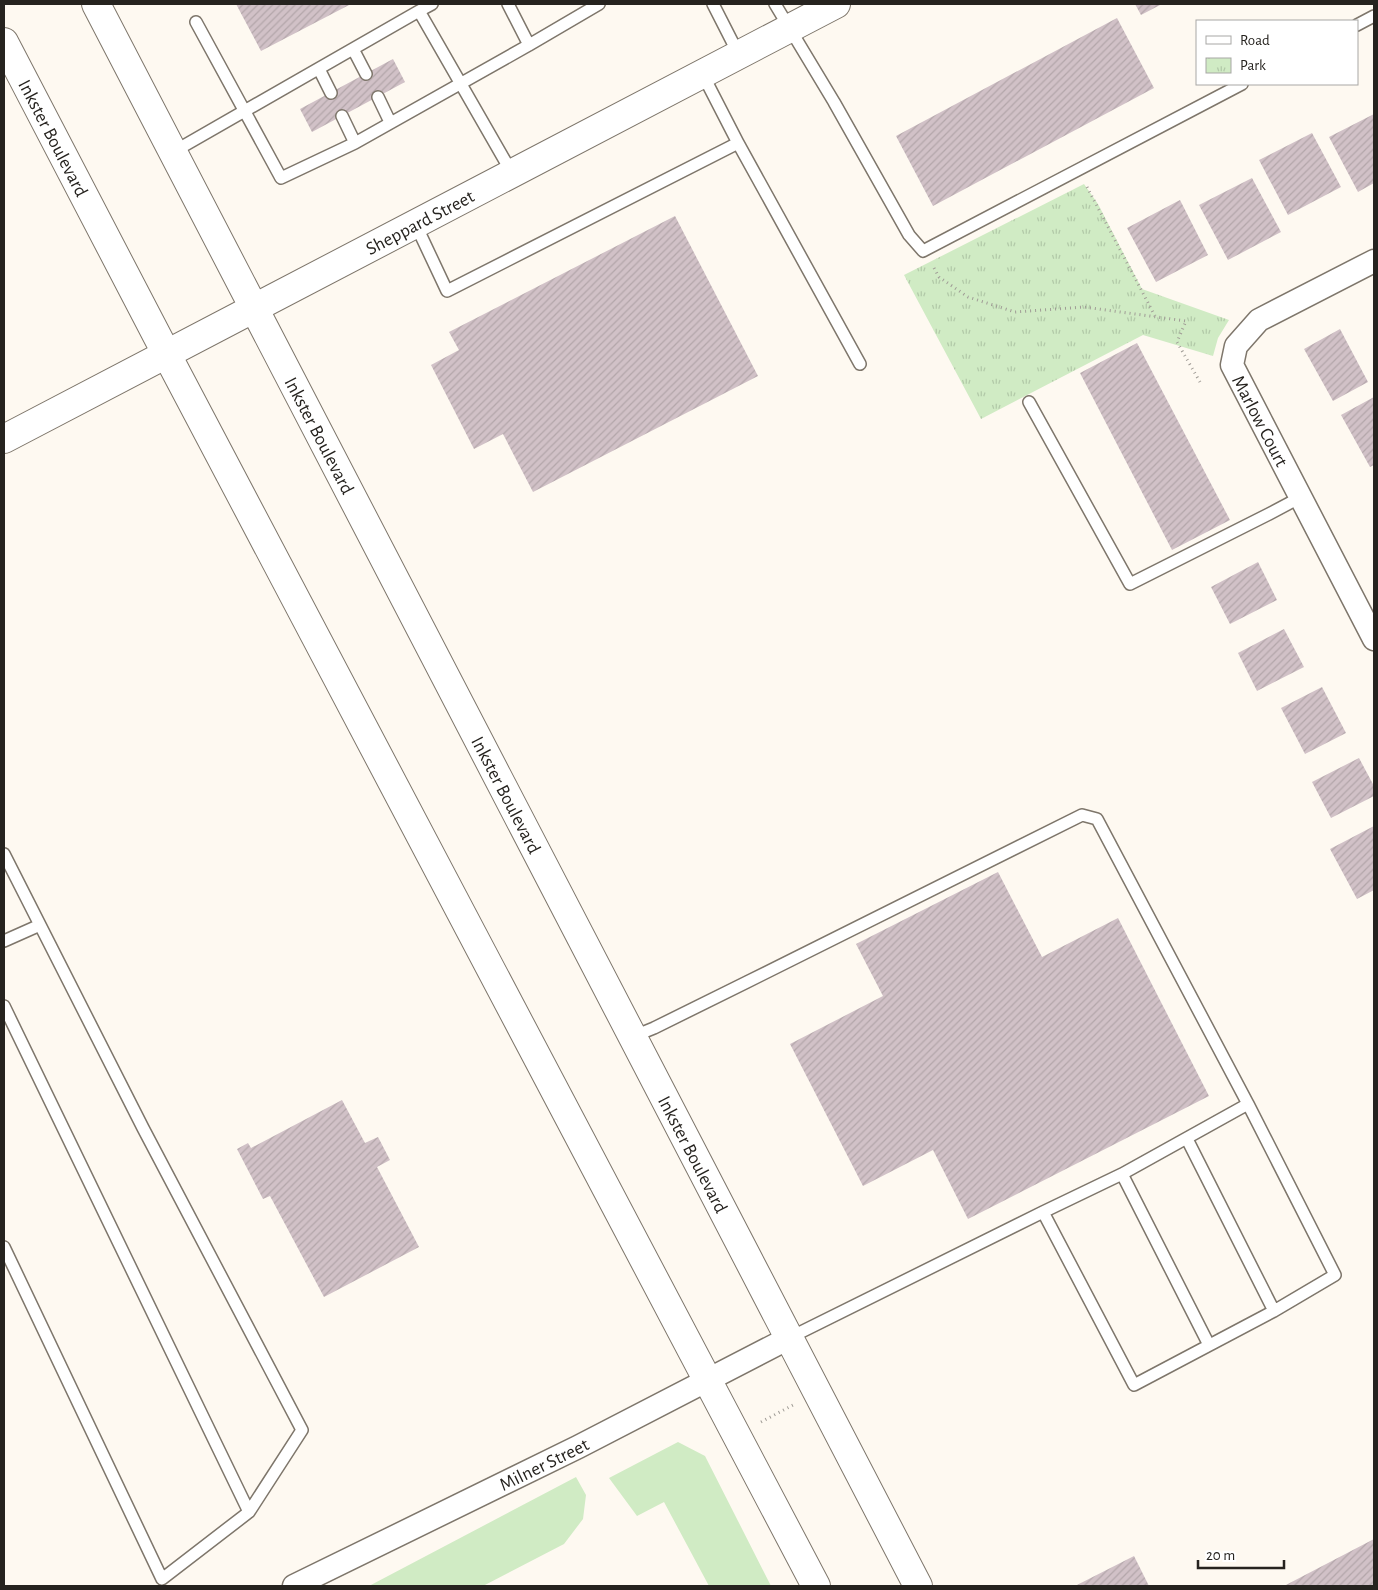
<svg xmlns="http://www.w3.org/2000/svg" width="1378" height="1590" font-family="'Alegreya Sans',sans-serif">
<defs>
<pattern id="park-tufts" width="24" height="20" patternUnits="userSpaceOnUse" patternTransform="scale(1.25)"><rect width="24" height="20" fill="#d0ebc4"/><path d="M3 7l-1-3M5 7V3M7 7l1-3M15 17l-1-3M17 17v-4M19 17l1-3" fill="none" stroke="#b2c9a8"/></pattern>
<pattern id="building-hatch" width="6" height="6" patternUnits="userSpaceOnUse" patternTransform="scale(1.25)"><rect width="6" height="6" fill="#d1c1c7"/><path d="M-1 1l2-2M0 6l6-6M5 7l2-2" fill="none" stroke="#b3a6aa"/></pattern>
</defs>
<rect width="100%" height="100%" fill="#fef9f1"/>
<path fill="#d0ebc4" d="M 678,1442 L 705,1456 L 771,1586 L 709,1586 L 664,1502 L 637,1516 L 609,1478 Z
M 576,1477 L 586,1495 L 583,1519 L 564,1544 L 483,1586 L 369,1586 Z"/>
<path fill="url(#park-tufts)" d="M 1084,184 L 1098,204 L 1142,289 L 1229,320 L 1218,338 L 1213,356 L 1143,335 L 981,419 L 904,275 Z"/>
<path fill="url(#building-hatch)" d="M 236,4 L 351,4 L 261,51 Z
M 1135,4 L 1162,4 L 1141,15 Z
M 1117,18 L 1154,88 L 933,206 L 896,136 Z
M 393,59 L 405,82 L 312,132 L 300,109 Z
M 1374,114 L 1374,183 L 1358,192 L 1329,137 Z
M 1312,133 L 1341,187 L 1288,215 L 1259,160 Z
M 1252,178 L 1281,232 L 1228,260 L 1199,205 Z
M 1180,200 L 1208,255 L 1156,282 L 1127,228 Z
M 675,216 L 758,376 L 533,492 L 503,434 L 474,449 L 431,365 L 459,350 L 449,332 Z
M 1340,329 L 1368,382 L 1333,401 L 1304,349 Z
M 1137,343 L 1230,520 L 1172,550 L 1080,373 Z
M 1374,397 L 1374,465 L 1370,467 L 1341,415 Z
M 1258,562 L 1277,600 L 1230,624 L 1211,587 Z
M 1284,629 L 1304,667 L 1257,691 L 1238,653 Z
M 1322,687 L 1346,733 L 1305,754 L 1281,708 Z
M 1359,758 L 1374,786 L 1374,796 L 1331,818 L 1312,782 Z
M 1374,826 L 1374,890 L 1357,899 L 1330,849 Z
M 998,872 L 1042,957 L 1118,918 L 1209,1096 L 968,1219 L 933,1150 L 863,1186 L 790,1044 L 883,996 L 856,944 Z
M 342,1100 L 365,1143 L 378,1137 L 390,1160 L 377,1167 L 419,1247 L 324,1297 L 270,1196 L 263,1199 L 237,1149 L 248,1143 L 251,1148 Z
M 1374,1539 L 1374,1586 L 1284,1586 Z
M 1134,1556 L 1149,1586 L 1075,1586 Z"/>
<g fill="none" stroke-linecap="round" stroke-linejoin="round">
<g stroke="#7e766b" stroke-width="14">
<path id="service" d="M 508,4 L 529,45 L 599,4
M 713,4 L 739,55
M 775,4 L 834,102 L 909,235 L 923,251 L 1242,84
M 419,11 L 432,4
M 196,22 L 281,178 L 355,143 L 529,45
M 1357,25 L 1374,16
M 353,49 L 366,74
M 319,69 L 331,93
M 378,97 L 390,122
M 342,116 L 355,143
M 738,143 L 860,364
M 173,152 L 419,11 L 512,173
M 415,223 L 447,291 L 738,143 L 702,73
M 1029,402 L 1130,584 L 1269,514 L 1301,497
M 4,854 L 143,1128 L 302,1430 L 249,1512 L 162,1579 L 4,1247
M 4,941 L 40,925
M 4,1006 L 249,1512
M 632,1037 L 654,1028 L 747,982 L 1082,815 L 1097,819 L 1248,1104
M 1187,1139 L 1274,1311
M 1122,1174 L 1209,1345
M 789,1338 L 1043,1212 L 1122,1174 L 1248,1104 L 1335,1275 L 1274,1311 L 1134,1385 L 1043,1212"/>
</g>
<g stroke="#7e766b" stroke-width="25">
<g id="minor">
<path id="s1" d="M 1374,261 L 1259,320 L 1236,346 L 1232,365 L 1374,639"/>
<path id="s2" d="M 294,1586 L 578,1447 L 789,1338"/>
</g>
</g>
<g stroke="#7e766b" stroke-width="30">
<g id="tertiary">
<path id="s3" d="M 4,439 L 836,4"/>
</g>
</g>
<g stroke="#7e766b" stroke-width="30">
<g id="primary">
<path id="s4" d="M 96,4 L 918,1586"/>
<path id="s5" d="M 4,42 L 166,353 L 816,1586"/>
</g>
</g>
<path stroke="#9f9b95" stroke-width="3" stroke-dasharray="1 4" stroke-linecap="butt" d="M 1087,187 L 1155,316
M 934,268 L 939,277 L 968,297 L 1015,312 L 1084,307 L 1186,321 L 1177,342 L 1200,382
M 761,1422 L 793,1405"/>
<use href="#service" stroke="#fff" stroke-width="11"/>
<use href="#minor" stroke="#fff" stroke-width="22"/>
<use href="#tertiary" stroke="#fff" stroke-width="28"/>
<use href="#primary" stroke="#fff" stroke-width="28"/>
</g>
<g text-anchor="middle" stroke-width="4" stroke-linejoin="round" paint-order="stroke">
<g font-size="19" fill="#26231f" stroke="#fff">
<text dy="7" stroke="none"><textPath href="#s5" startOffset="108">Inkster Boulevard</textPath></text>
<text dy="7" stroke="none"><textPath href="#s3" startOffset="469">Sheppard Street</textPath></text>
<text dy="7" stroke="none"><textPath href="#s1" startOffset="246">Marlow Court</textPath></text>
<text dy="7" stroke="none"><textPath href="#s4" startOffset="486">Inkster Boulevard</textPath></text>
<text dy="7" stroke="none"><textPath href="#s4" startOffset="891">Inkster Boulevard</textPath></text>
<text dy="7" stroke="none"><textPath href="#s4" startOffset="1296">Inkster Boulevard</textPath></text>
<text dy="7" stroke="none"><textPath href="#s2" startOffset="278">Milner Street</textPath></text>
</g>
</g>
<rect width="1378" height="1590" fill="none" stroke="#26231f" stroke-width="10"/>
<rect x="1196" y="20" width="162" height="65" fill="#ffffff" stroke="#a8a7a5"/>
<rect x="1206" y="36" width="25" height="8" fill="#ffffff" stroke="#a8a7a5"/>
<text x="1240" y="45" font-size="15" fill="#26231f">Road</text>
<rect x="1206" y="58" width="25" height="15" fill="url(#park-tufts)" stroke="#a8a7a5"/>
<text x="1240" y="70" font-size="15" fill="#26231f">Park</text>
<path d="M1198 1560v8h86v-8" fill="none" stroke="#26231f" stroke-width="2.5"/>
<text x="1206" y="1560" font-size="15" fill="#26231f" stroke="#ffffff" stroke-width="4" paint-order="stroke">20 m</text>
</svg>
